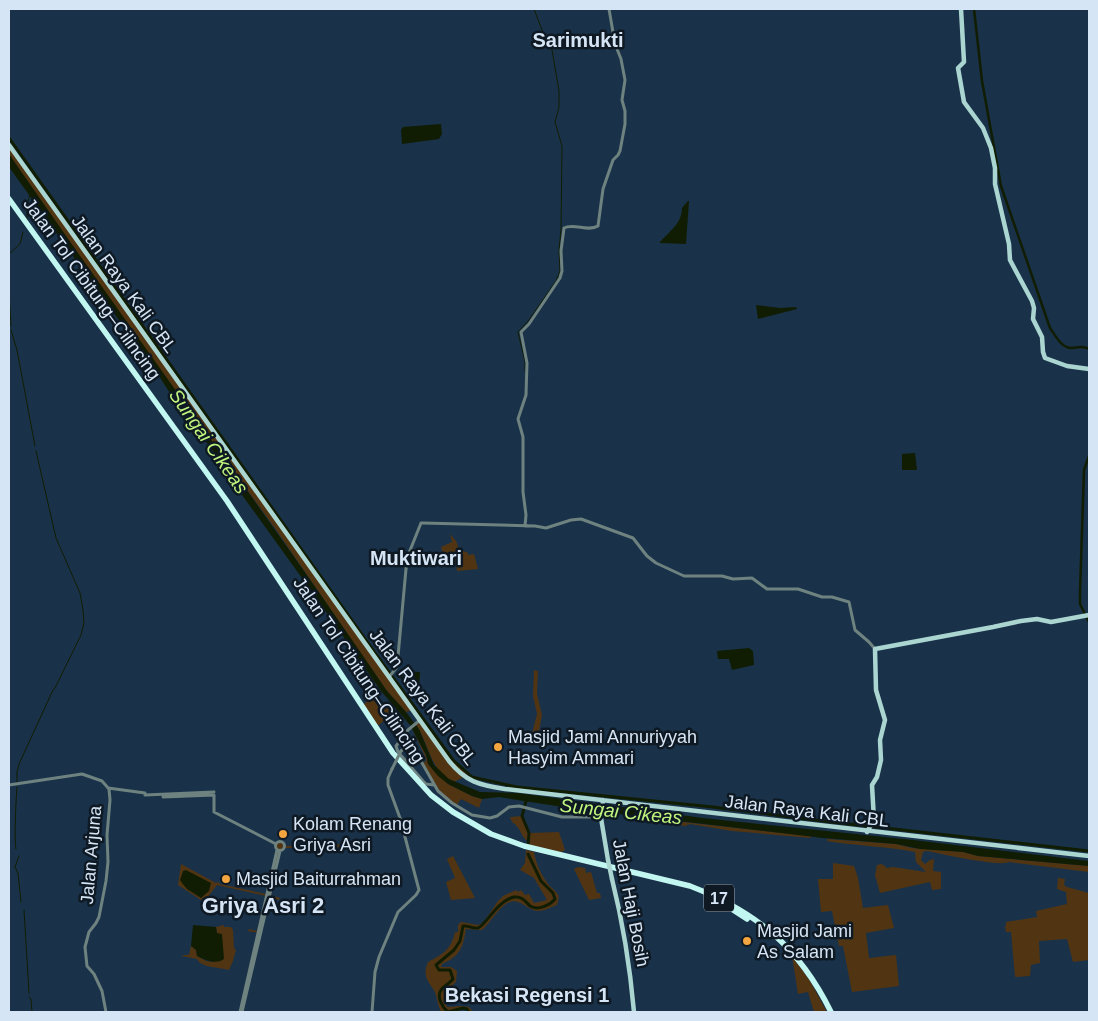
<svg xmlns="http://www.w3.org/2000/svg" width="1098" height="1021" font-family="Helvetica,sans-serif">
<rect width="100%" height="100%" fill="#193249"/>
<path fill="#513513" d="M 9,146 L 413,710 L 406,712 L 387,691 L 274,527 L 124,320 L 9,155 Z
M 450,534 L 456,541 L 459,549 L 468,553 L 468,555 L 474,554 L 478,569 L 457,571 L 456,564 L 445,563 L 441,547 L 452,542 Z
M 534,670 L 538,671 L 537,694 L 542,715 L 538,737 L 531,738 L 537,714 L 533,696 Z
M 375,694 L 396,718 L 391,722 L 388,718 L 376,727 L 362,706 Z
M 423,719 L 451,757 L 468,775 L 454,782 C 429,770 430,745 416,725 Z
M 411,728 L 426,755 L 428,764 L 448,784 L 472,796 L 482,799 L 479,808 L 461,799 L 456,806 L 440,792 L 423,763 L 426,761 L 425,756 Z
M 522,816 L 529,833 L 559,832 L 565,850 L 559,853 L 528,847 L 528,841 C 520,837 522,828 512,822 L 510,817 Z
M 674,821 L 810,836 L 811,838 L 732,831 L 690,824 L 685,826 L 674,824 Z
M 827,839 L 896,844 L 912,848 L 963,852 L 978,856 L 1089,866 L 1089,872 L 1009,862 C 999,867 942,854 927,851 L 923,852 L 921,860 L 925,864 L 930,860 L 934,859 L 933,871 L 941,872 L 941,889 L 932,890 L 930,882 L 880,893 L 875,875 L 877,865 L 882,864 L 887,868 L 893,867 L 926,872 L 916,862 L 915,852 C 885,846 857,846 827,841 Z
M 278,842 L 282,842 L 284,846 L 361,844 L 361,846 L 358,847 L 284,848 L 280,851 L 270,895 L 280,898 L 279,900 L 270,898 L 259,933 L 248,931 L 249,929 L 257,931 L 266,896 L 217,885 L 204,902 L 178,885 L 181,864 L 216,883 L 218,882 L 220,884 L 266,894 L 277,850 L 275,846 Z
M 526,850 L 534,852 C 536,864 541,875 549,885 C 551,888 555,890 557,893 C 560,897 558,901 557,905 C 551,907 545,911 538,911 C 526,910 519,895 506,904 C 496,911 491,922 482,930 L 466,929 C 463,948 460,956 442,964 L 441,967 L 451,967 L 457,971 L 456,982 C 445,992 442,994 447,1007 L 461,1006 L 469,1007 L 473,1012 L 469,1012 L 467,1009 L 463,1008 L 441,1012 C 438,1006 437,998 435,992 C 428,980 422,977 428,962 C 443,954 451,950 455,932 L 458,932 L 458,925 L 461,922 L 478,925 L 483,923 L 498,901 L 503,896 L 516,890 L 518,892 L 521,890 L 525,895 L 529,894 L 534,903 L 547,900 L 534,878 L 520,870 L 525,863 Z
M 453,856 L 475,898 L 451,900 L 446,882 L 455,878 L 447,859 Z
M 833,863 L 854,866 L 858,878 L 863,908 L 888,905 L 894,928 L 866,933 L 869,958 L 896,955 L 899,986 L 852,992 L 843,946 L 839,946 L 832,911 L 821,912 L 818,879 L 833,879 Z
M 578,867 L 585,868 L 586,873 L 591,872 L 597,893 L 600,893 L 601,898 L 589,900 L 574,869 Z
M 1058,878 L 1065,879 L 1064,885 L 1067,887 L 1089,893 L 1089,960 L 1073,962 L 1067,939 L 1039,941 L 1040,963 L 1031,965 L 1030,976 L 1015,977 L 1011,932 L 1006,932 L 1005,926 L 1006,925 L 1006,922 L 1037,917 L 1036,911 L 1067,904 L 1066,892 L 1057,889 Z
M 224,925 L 224,927 L 231,927 L 233,930 L 234,948 L 236,950 L 233,961 L 229,970 C 219,967 201,968 197,959 L 182,956 L 183,955 L 189,955 L 191,946 L 196,950 L 197,956 L 206,961 L 213,962 L 217,933 L 216,927 Z
M 792,956 L 810,981 L 827,1012 L 814,1012 L 808,992 L 798,994 Z"/>
<path fill="#111d02" d="M 441,124 L 442,134 L 439,139 L 402,144 L 401,130 L 403,127 Z
M 9,154 C 133,334 264,510 387,691 L 406,712 L 419,729 L 434,765 L 449,779 L 480,792 L 518,793 L 703,818 L 913,840 L 1089,861 L 1089,866 L 978,856 L 963,852 L 920,849 L 896,844 L 823,838 L 576,809 L 499,797 L 482,799 L 472,796 L 448,784 L 438,776 L 428,764 L 426,755 L 410,725 L 381,691 L 320,603 L 224,470 L 213,451 L 175,401 L 159,376 L 9,167 Z
M 689,201 L 686,244 L 660,243 L 660,242 C 670,231 682,223 682,208 L 688,201 Z
M 756,305 L 780,308 L 796,307 L 797,309 L 758,319 Z
M 915,453 L 917,470 L 902,470 L 902,454 Z
M 749,648 L 753,651 L 754,665 L 732,670 L 729,659 L 718,659 L 717,651 Z
M 399,671 L 420,672 L 418,704 L 410,690 L 409,683 L 404,683 L 397,673 Z
M 186,870 L 211,883 L 209,891 L 201,898 L 187,889 L 182,883 L 180,880 L 183,871 Z
M 193,925 L 216,927 L 217,933 L 222,934 L 224,959 C 216,965 205,960 197,956 L 196,950 L 191,946 Z"/>
<g fill="none" stroke-linecap="round" stroke-linejoin="round">
<path stroke="#111d02" stroke-width="1" d="M 27,220 L 27,204 L 30,195
M 9,254 L 20,244 L 23,232
M 9,291 L 11,326
M 11,330 L 17,350 L 35,446
M 525,371 L 525,362 L 518,332 L 529,320 L 556,281 L 560,271 L 559,250 L 561,230 L 562,146 L 555,122 L 559,107 L 559,91 L 551,44 L 542,30 L 534,9
M 17,782 L 17,772 L 19,764 L 53,690 L 55,688 L 81,635 L 84,623 L 83,610 L 80,593 L 56,538 L 36,451
M 16,849 C 14,843 16,797 17,787
M 19,856 L 15,867 L 18,873 L 21,902
M 24,910 L 29,993
M 29,997 L 31,999 L 32,1012"/>
<path stroke="#111d02" stroke-width="2.5" d="M 974,9 L 982,81 L 1001,186 L 1050,328 C 1056,336 1061,348 1072,348 C 1079,347 1083,346 1089,349
M 1089,456 L 1084,470 L 1080,592 L 1080,604 L 1089,622"/>
<path stroke="#111d02" stroke-width="3" d="M 9,138 L 373,650 L 453,760 L 472,777 L 517,787 L 713,807 L 814,820 L 1089,851
M 526,801 L 522,816 L 529,833 L 528,846
M 448,1012 C 443,1008 436,997 441,990 C 444,986 450,983 453,979 L 450,970 L 439,970 L 436,965 L 454,950 L 460,941 L 463,926 C 467,925 473,929 478,928 C 485,926 498,900 514,897 C 522,896 525,901 530,906 C 538,911 550,905 555,899 L 553,893 L 541,881 L 528,854
M 448,1012 L 463,1008 L 467,1009 L 469,1012"/>
<path stroke="#6e8280" stroke-width="3" d="M 525,526 L 526,515 L 523,492 L 523,437 L 518,419 L 526,395 L 527,363 L 521,332 L 529,324 L 560,278 L 562,271 L 561,251 L 564,228 C 574,223 588,232 598,226 L 603,189 L 613,160 L 618,155 L 620,151 L 625,124 L 625,111 L 622,100 L 625,80 L 621,59 L 615,44 L 609,9
M 389,677 L 397,667 L 407,558 L 421,523 L 423,523 L 535,526 L 546,528 L 571,520 L 581,519 L 633,538 L 647,556 L 656,563 L 684,576 L 722,576 L 733,579 L 752,578 L 767,589 L 798,589 L 822,597 L 832,597 L 849,602 L 855,630 L 869,642 L 875,649
M 420,720 L 408,730 L 396,746 L 398,752 L 423,781 L 426,784 L 434,785
M 401,751 L 407,746 L 413,747 L 438,791 L 452,803 L 472,815 L 490,818 L 497,816 L 509,807 L 519,806 L 562,817 L 601,817
M 9,785 L 82,774 L 102,781 L 109,789 L 110,800 L 107,835 L 108,862 L 106,881 L 99,917 L 96,923 L 89,932 L 85,947 L 87,966 L 94,974 L 102,991 L 106,1012
M 108,788 L 145,793 L 145,795 L 214,792
M 163,797 L 214,795 L 214,812 L 276,844
M275.5 846a4.5 4.5 0 1 1 9 0a4.5 4.5 0 1 1-9 0Z
M 240,1012 L 277,850
M 242,1012 L 280,851
M 372,1012 L 375,972 L 379,957 L 398,912 L 416,895 L 419,890 L 400,818 L 388,785 L 388,778 L 392,769"/>
<path stroke="#abd5d1" stroke-width="4.5" d="M 961,9 L 964,62 L 958,68 L 964,102 L 983,128 L 991,148 L 995,168 L 995,184 L 1009,244 L 1010,260 L 1032,301 L 1034,308 L 1033,319 L 1042,337 L 1043,352 L 1045,358 L 1067,366 L 1089,369
M 9,145 L 449,761 C 466,782 479,785 505,789 L 1089,856
M 603,800 L 601,818 L 608,860
M 867,832 L 874,820 L 872,785 L 877,777 L 881,760 L 880,740 L 885,720 L 876,690 L 875,649 L 993,627 L 1021,621 L 1037,619 L 1051,622 L 1089,615
M 612,879 C 623,923 630,967 634,1012"/>
<path stroke="#c2f6f1" stroke-width="5.5" d="M 9,199 L 227,501 L 393,753 L 431,795 L 453,812 L 491,834 L 524,846 L 690,886 C 757,912 799,947 831,1012
M 730,908 L 747,919"/>
<path stroke="#6e8280" stroke-width="3" d="M 392,769 L 401,751"/>
<path stroke="#abd5d1" stroke-width="4.5" d="M 608,860 L 612,879"/>
</g>
<g fill="#f2a541" stroke="#0e1923" stroke-width="2">
<circle cx="498" cy="747" r="5"/>
<circle cx="283" cy="834" r="5"/>
<circle cx="226" cy="879" r="5"/>
<circle cx="747" cy="941" r="5"/>
</g>
<g text-anchor="middle" stroke-width="5" stroke-linejoin="round" paint-order="stroke">
<rect fill="#0e1923" stroke="#9aa8b6" stroke-width="1" x="704" y="884.5" width="30" height="27" rx="4"/>
<g font-size="16" font-weight="bold" fill="#d6e5f5">
<text x="719" y="904">17</text>
</g>
<g font-size="18" fill="#d6e5f5" stroke="#0e1923">
<text transform="translate(124 284) rotate(54)" y="6">Jalan Raya Kali CBL</text>
<text transform="translate(92 289) rotate(54)" y="6">Jalan Tol Cibitung–Cilincing</text>
<text transform="translate(359 670) rotate(56)" y="6">Jalan Tol Cibitung–Cilincing</text>
<text transform="translate(423 697) rotate(53)" y="6">Jalan Raya Kali CBL</text>
<text transform="translate(807 811) rotate(7)" y="6">Jalan Raya Kali CBL</text>
<text transform="translate(91 855) rotate(-85)" y="6">Jalan Arjuna</text>
<text transform="translate(631 903) rotate(79)" y="6">Jalan Haji Bosih</text>
</g>
<g font-size="18" fill="#d6e5f5" stroke="#0e1923" text-anchor="start">
<text x="508" y="743">Masjid Jami Annuriyyah<tspan x="508" dy="21">Hasyim Ammari</tspan></text>
<text x="293" y="830">Kolam Renang<tspan x="293" dy="21">Griya Asri</tspan></text>
<text x="236" y="885">Masjid Baiturrahman</text>
<text x="757" y="937">Masjid Jami<tspan x="757" dy="21">As Salam</tspan></text>
</g>
<g font-size="19" font-style="italic" fill="#c0f57e" stroke="#0e1923">
<text transform="translate(209 441) rotate(55)" y="7">Sungai Cikeas</text>
<text transform="translate(621 811) rotate(6)" y="7">Sungai Cikeas</text>
</g>
<g font-size="20" font-weight="bold" fill="#d6e5f5" stroke="#0e1923">
<text x="578" y="47">Sarimukti</text>
<text x="416" y="565">Muktiwari</text>
<text x="527" y="1002">Bekasi Regensi 1</text>
</g>
<g font-size="22" font-weight="bold" fill="#d6e5f5" stroke="#0e1923">
<text x="263" y="913">Griya Asri 2</text>
</g>
</g>
<rect width="1098" height="1021" fill="none" stroke="#d6e5f5" stroke-width="20"/>
</svg>
